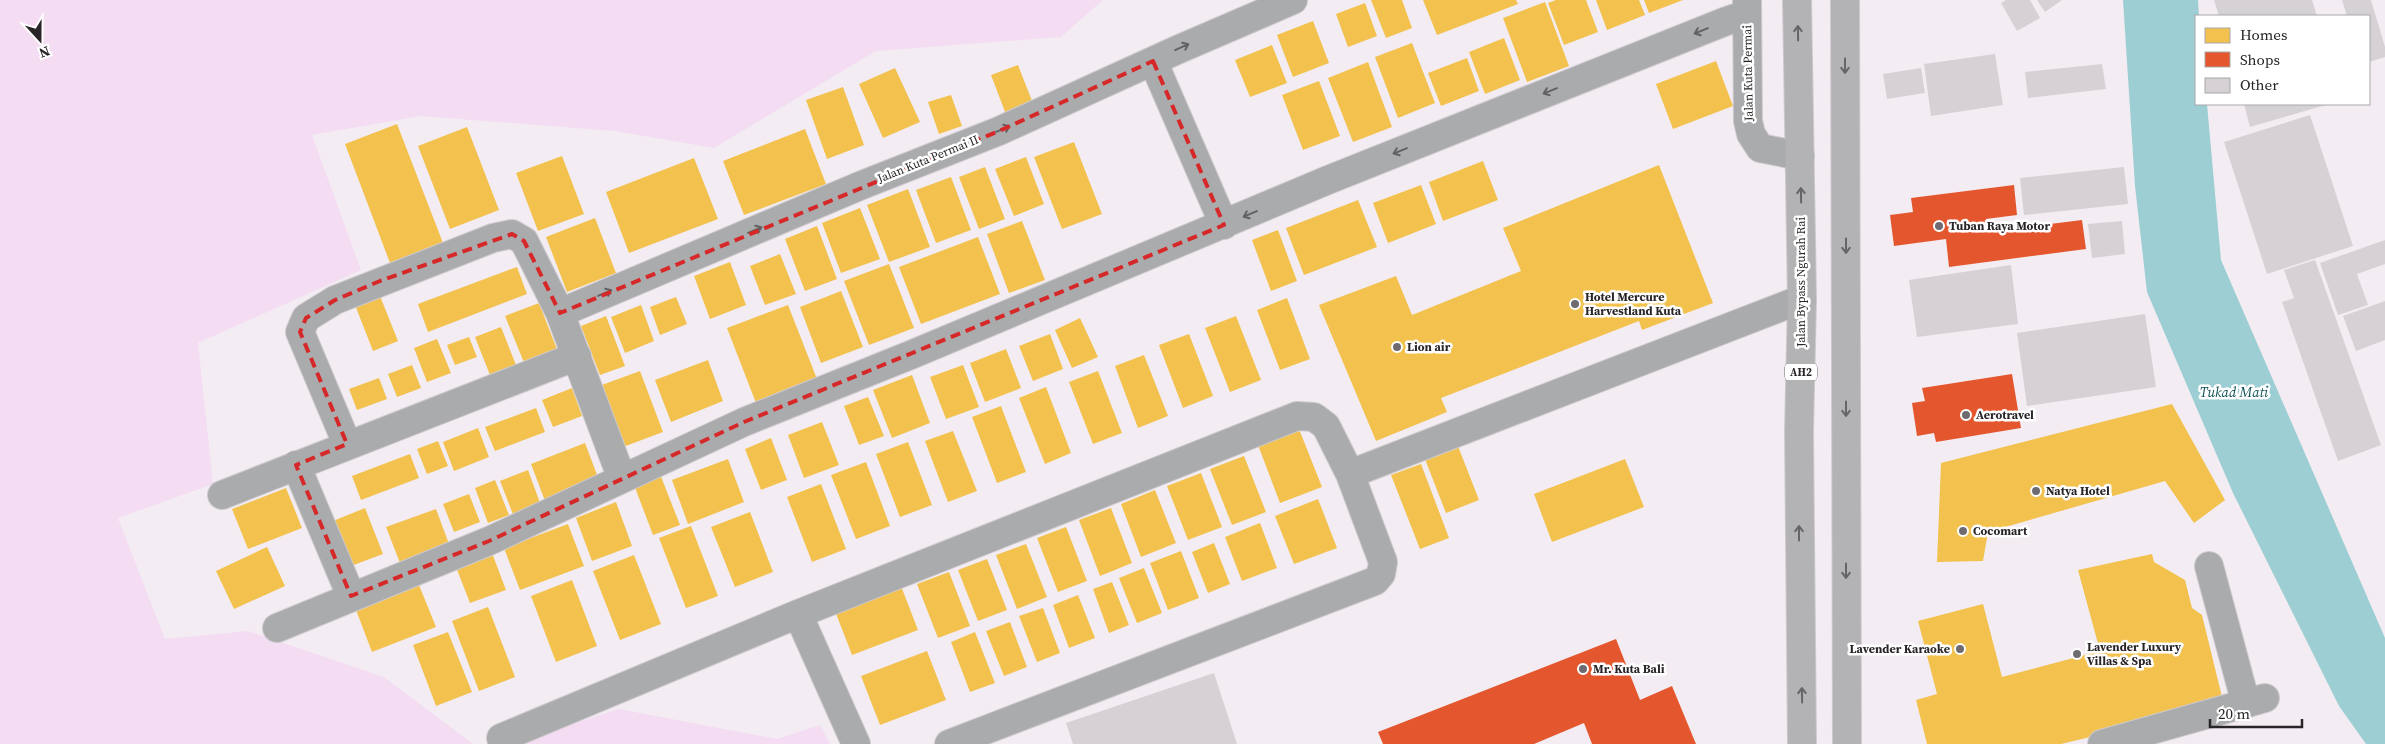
<svg xmlns="http://www.w3.org/2000/svg" width="2385" height="744" font-family="'Source Serif 4',serif">
<rect width="100%" height="100%" fill="#f3edf3"/>
<path fill="#f4dcf2" d="M 0,0 L 1103,0 L 1061,37 L 876,51 L 714,148 L 614,131 L 421,116 L 312,135 L 361,270 L 198,343 L 213,484 L 118,518 L 165,639 L 248,631 L 384,677 L 473,744 L 0,744 Z
M 619,709 L 777,739 L 820,725 L 830,744 L 510,744 Z"/>
<path fill="#9cced3" d="M 2123,0 L 2198,0 L 2199,16 L 2196,16 L 2196,104 L 2207,104 L 2221,260 L 2385,638 L 2385,744 L 2366,744 L 2339,706 L 2233,493 L 2147,292 L 2135,186 Z"/>
<path fill="#f2c14e" d="M 1371,0 L 1402,0 L 1412,28 L 1386,38 Z
M 1423,0 L 1516,0 L 1518,4 L 1437,35 Z
M 1556,0 L 1586,0 L 1598,32 L 1564,45 L 1548,3 Z
M 1596,0 L 1639,0 L 1645,15 L 1607,30 Z
M 1644,0 L 1683,0 L 1649,13 Z
M 1545,2 L 1569,66 L 1527,82 L 1503,18 Z
M 1365,3 L 1377,36 L 1348,47 L 1336,14 Z
M 1313,21 L 1329,63 L 1293,77 L 1277,35 Z
M 1504,38 L 1520,80 L 1485,94 L 1469,52 Z
M 1412,43 L 1435,103 L 1398,118 L 1375,57 Z
M 1272,45 L 1287,83 L 1250,97 L 1235,60 Z
M 1467,58 L 1479,91 L 1441,106 L 1428,73 Z
M 1716,61 L 1733,106 L 1673,129 L 1656,84 Z
M 1368,62 L 1392,127 L 1353,142 L 1328,78 Z
M 1018,65 L 1034,106 L 1007,117 L 991,75 Z
M 895,68 L 920,122 L 883,138 L 859,84 Z
M 1319,81 L 1340,136 L 1303,150 L 1282,95 Z
M 843,87 L 864,145 L 827,159 L 806,100 Z
M 951,95 L 962,126 L 939,134 L 928,102 Z
M 397,124 L 443,243 L 390,263 L 345,144 Z
M 467,127 L 499,210 L 450,229 L 418,146 Z
M 805,129 L 826,184 L 744,215 L 723,161 Z
M 1074,142 L 1102,214 L 1062,229 L 1034,157 Z
M 562,156 L 584,214 L 538,231 L 516,173 Z
M 1026,157 L 1044,204 L 1014,216 L 995,169 Z
M 694,158 L 718,219 L 629,253 L 606,192 Z
M 1483,161 L 1498,200 L 1443,221 L 1429,182 Z
M 1659,165 L 1713,303 L 1642,330 L 1639,321 L 1441,398 L 1447,412 L 1376,441 L 1319,305 L 1396,276 L 1412,315 L 1521,271 L 1503,228 Z
M 985,167 L 1005,219 L 979,229 L 959,177 Z
M 951,177 L 971,230 L 936,243 L 916,190 Z
M 1421,185 L 1436,224 L 1388,243 L 1373,203 Z
M 908,189 L 930,247 L 889,262 L 867,205 Z
M 1358,200 L 1377,247 L 1304,275 L 1286,228 Z
M 860,208 L 880,259 L 841,273 L 822,223 Z
M 595,218 L 616,273 L 567,292 L 546,237 Z
M 1022,221 L 1045,280 L 1009,293 L 987,234 Z
M 817,226 L 837,279 L 805,291 L 785,239 Z
M 1278,230 L 1297,281 L 1271,291 L 1252,240 Z
M 978,237 L 1000,294 L 921,324 L 899,267 Z
M 780,254 L 796,294 L 765,305 L 750,266 Z
M 730,262 L 746,305 L 710,319 L 694,276 Z
M 889,264 L 914,328 L 869,345 L 844,281 Z
M 517,267 L 527,294 L 428,332 L 418,304 Z
M 841,291 L 863,347 L 821,363 L 800,307 Z
M 380,296 L 398,341 L 373,351 L 355,305 Z
M 676,297 L 687,324 L 660,335 L 650,307 Z
M 1287,298 L 1310,359 L 1280,370 L 1257,310 Z
M 539,303 L 558,352 L 525,365 L 505,316 Z
M 641,305 L 654,341 L 625,353 L 611,317 Z
M 788,305 L 817,379 L 756,403 L 727,328 Z
M 606,316 L 625,366 L 600,375 L 581,326 Z
M 1236,316 L 1261,380 L 1230,392 L 1205,328 Z
M 1080,318 L 1098,357 L 1072,368 L 1055,330 Z
M 501,327 L 516,365 L 490,375 L 475,337 Z
M 1050,334 L 1063,369 L 1033,381 L 1019,346 Z
M 1189,334 L 1213,396 L 1183,408 L 1159,345 Z
M 469,337 L 477,357 L 455,365 L 447,345 Z
M 437,339 L 451,373 L 427,382 L 414,348 Z
M 1006,349 L 1021,388 L 985,402 L 970,363 Z
M 1144,355 L 1168,416 L 1138,428 L 1115,366 Z
M 708,360 L 723,401 L 671,422 L 655,380 Z
M 412,365 L 421,388 L 397,397 L 388,374 Z
M 963,365 L 979,407 L 946,419 L 930,377 Z
M 640,371 L 663,432 L 623,447 L 599,386 Z
M 1098,371 L 1122,433 L 1093,444 L 1069,382 Z
M 912,375 L 930,423 L 892,438 L 873,390 Z
M 379,378 L 387,399 L 357,410 L 349,389 Z
M 1046,387 L 1071,453 L 1045,464 L 1019,398 Z
M 572,388 L 582,416 L 553,427 L 542,400 Z
M 868,397 L 884,436 L 859,445 L 844,406 Z
M 2172,404 L 2225,500 L 2194,523 L 2165,481 L 1988,532 L 1983,561 L 1937,562 L 1941,463 Z
M 1001,406 L 1026,472 L 997,483 L 972,417 Z
M 536,408 L 545,432 L 495,451 L 485,427 Z
M 822,422 L 839,465 L 804,478 L 788,435 Z
M 478,428 L 489,457 L 454,471 L 443,442 Z
M 1299,429 L 1322,487 L 1280,503 L 1258,445 Z
M 953,431 L 977,491 L 948,502 L 925,441 Z
M 771,438 L 787,480 L 761,490 L 745,449 Z
M 438,441 L 448,466 L 427,474 L 417,449 Z
M 1456,441 L 1479,500 L 1446,513 L 1423,454 Z
M 908,442 L 932,505 L 900,517 L 876,454 Z
M 585,443 L 599,480 L 545,501 L 531,464 Z
M 410,454 L 419,478 L 361,500 L 352,476 Z
M 1244,456 L 1266,512 L 1232,525 L 1210,469 Z
M 728,459 L 744,502 L 688,524 L 672,480 Z
M 1625,459 L 1644,507 L 1552,542 L 1534,494 Z
M 866,462 L 890,526 L 856,539 L 831,475 Z
M 1421,464 L 1449,538 L 1420,549 L 1391,475 Z
M 528,470 L 543,511 L 516,522 L 500,481 Z
M 1201,473 L 1222,527 L 1188,540 L 1167,486 Z
M 660,474 L 680,525 L 653,535 L 634,485 Z
M 495,480 L 509,515 L 488,523 L 475,488 Z
M 821,484 L 846,549 L 812,562 L 787,497 Z
M 286,488 L 302,528 L 248,549 L 232,509 Z
M 1155,490 L 1176,543 L 1141,557 L 1121,504 Z
M 469,494 L 480,522 L 454,532 L 443,504 Z
M 1318,499 L 1337,548 L 1294,564 L 1275,516 Z
M 616,502 L 632,546 L 592,561 L 576,518 Z
M 365,508 L 383,554 L 351,566 L 333,521 Z
M 1111,508 L 1132,563 L 1100,576 L 1079,520 Z
M 436,509 L 449,544 L 400,563 L 386,527 Z
M 750,512 L 773,572 L 735,587 L 711,527 Z
M 1260,523 L 1277,568 L 1242,581 L 1225,537 Z
M 568,524 L 584,566 L 520,590 L 504,548 Z
M 691,526 L 718,596 L 686,608 L 659,538 Z
M 1066,527 L 1087,581 L 1058,592 L 1037,538 Z
M 1214,543 L 1230,584 L 1208,593 L 1192,552 Z
M 1026,544 L 1047,597 L 1017,609 L 996,555 Z
M 267,547 L 285,586 L 234,609 L 216,571 Z
M 1181,551 L 1199,598 L 1168,610 L 1150,563 Z
M 492,553 L 506,590 L 470,603 L 456,567 Z
M 2152,554 L 2154,562 L 2185,580 L 2192,608 L 2202,615 L 2224,705 L 2061,744 L 1927,744 L 1916,700 L 1937,694 L 1918,621 L 1983,604 L 2002,677 L 2100,651 L 2078,570 Z
M 634,555 L 661,624 L 620,640 L 593,571 Z
M 987,559 L 1007,610 L 978,621 L 958,570 Z
M 1144,568 L 1162,613 L 1137,623 L 1119,578 Z
M 949,572 L 970,626 L 938,638 L 917,584 Z
M 572,580 L 597,646 L 556,662 L 531,596 Z
M 1112,582 L 1129,625 L 1109,633 L 1093,589 Z
M 419,585 L 436,627 L 372,652 L 356,610 Z
M 901,586 L 918,630 L 852,655 L 835,611 Z
M 1078,595 L 1095,638 L 1069,648 L 1053,605 Z
M 488,607 L 515,677 L 479,691 L 452,621 Z
M 1043,608 L 1060,653 L 1037,662 L 1019,616 Z
M 1010,622 L 1027,667 L 1004,676 L 986,631 Z
M 448,632 L 472,692 L 436,706 L 413,645 Z
M 975,632 L 995,683 L 970,692 L 951,642 Z
M 927,651 L 946,700 L 880,725 L 861,676 Z"/>
<path fill="#e4572e" d="M 2014,185 L 2017,215 L 1986,219 L 1987,232 L 2082,220 L 2086,249 L 1949,267 L 1946,239 L 1894,246 L 1890,215 L 1913,212 L 1911,198 Z
M 2012,374 L 2021,428 L 1936,442 L 1934,433 L 1917,436 L 1912,403 L 1925,401 L 1922,388 Z
M 1616,639 L 1640,700 L 1672,686 L 1696,744 L 1592,744 L 1584,723 L 1534,744 L 1383,744 L 1378,732 Z"/>
<path fill="#d5d1d5" d="M 2006,0 L 2030,0 L 2040,18 L 2017,31 L 2001,3 Z
M 2037,0 L 2062,0 L 2045,12 Z
M 2214,0 L 2312,0 L 2317,16 L 2219,16 Z
M 2342,0 L 2371,0 L 2385,47 L 2385,57 L 2369,62 L 2369,16 L 2347,16 Z
M 1995,54 L 2003,105 L 1931,116 L 1924,64 Z
M 2102,64 L 2106,89 L 2028,98 L 2025,72 Z
M 1921,68 L 1925,93 L 1887,99 L 1883,74 Z
M 2244,104 L 2329,104 L 2250,127 Z
M 2310,115 L 2353,246 L 2267,274 L 2224,142 Z
M 2124,167 L 2128,204 L 2024,215 L 2020,178 Z
M 2122,221 L 2125,254 L 2092,258 L 2088,224 Z
M 2385,240 L 2385,264 L 2357,274 L 2368,305 L 2338,315 L 2320,263 Z
M 2315,260 L 2381,445 L 2338,461 L 2282,302 L 2294,298 L 2284,270 Z
M 2011,265 L 2018,324 L 1917,337 L 1909,280 Z
M 2385,301 L 2385,340 L 2356,351 L 2343,316 Z
M 2145,314 L 2156,387 L 2027,406 L 2017,333 Z
M 1214,673 L 1237,744 L 1073,744 L 1066,723 Z"/>
<g fill="none" stroke-linecap="round" stroke-linejoin="round">
<g stroke="#cecace" stroke-width="30">
<path id="street" d="M 1747,0 L 1748,121 L 1751,134 L 1760,148 L 1800,156
M 1153,61 L 1224,225
M 560,313 L 862,185 L 999,131 L 1177,50 L 1293,0
M 347,444 L 300,332 L 306,318 L 335,300 L 493,238 L 512,234 L 524,241 L 560,313 L 622,479
M 296,465 L 351,596
M 1350,474 L 1802,299
M 222,495 L 577,356
M 2209,566 L 2246,704
M 798,614 L 856,744
M 277,628 L 489,541 L 744,422 L 913,354 L 1328,180 L 1724,22 L 1747,14
M 501,738 L 798,614 L 1297,416 L 1314,417 L 1326,426 L 1350,474 L 1383,562 L 1381,574 L 1375,581 L 949,744
M 2102,744 L 2265,698"/>
</g>
<g stroke="#cecace" stroke-width="30">
<path id="highway" d="M 1797,0 L 1802,299 L 1799,431 L 1802,744
M 1845,0 L 1847,744"/>
</g>
<use href="#street" stroke="#aaabac" stroke-width="28"/>
<use href="#highway" stroke="#b3b2b5" stroke-width="28"/>
</g>
<defs><path id="oneway-shaft" d="M-6 0H5M1.5-3L5.5 0L1.5 3" fill="none" stroke-width="1.6" stroke-linecap="round" stroke-linejoin="round" transform="scale(1.25)"/></defs>
<g stroke="#626163">
<use href="#oneway-shaft" transform="translate(1701 31) rotate(158)"/>
<use href="#oneway-shaft" transform="translate(1182 47) rotate(-24)"/>
<use href="#oneway-shaft" transform="translate(1550 91) rotate(158)"/>
<use href="#oneway-shaft" transform="translate(1003 129) rotate(-23)"/>
<use href="#oneway-shaft" transform="translate(1400 151) rotate(158)"/>
<use href="#oneway-shaft" transform="translate(1250 214) rotate(157)"/>
<use href="#oneway-shaft" transform="translate(755 230) rotate(-23)"/>
<use href="#oneway-shaft" transform="translate(605 293) rotate(-23)"/>
</g>
<g stroke="#676467">
<use href="#oneway-shaft" transform="translate(1798 33) rotate(-91)"/>
<use href="#oneway-shaft" transform="translate(1845 66) rotate(90)"/>
<use href="#oneway-shaft" transform="translate(1801 195) rotate(-91)"/>
<use href="#oneway-shaft" transform="translate(1846 246) rotate(90)"/>
<use href="#oneway-shaft" transform="translate(1846 409) rotate(90)"/>
<use href="#oneway-shaft" transform="translate(1799 533) rotate(-90)"/>
<use href="#oneway-shaft" transform="translate(1846 571) rotate(90)"/>
<use href="#oneway-shaft" transform="translate(1802 695) rotate(-91)"/>
</g>
<path fill="none" stroke="#d62828" stroke-width="4" stroke-dasharray="10 6" stroke-linejoin="round" d="M 1153,61 L 1224,225 L 744,422 L 489,541 L 351,596 L 296,465 L 347,444 L 300,332 L 306,318 L 335,300 L 380,281 L 512,234 L 524,241 L 560,313 L 999,131 Z"/>
<g fill="#6f6a6f" stroke="#fff" stroke-width="2">
<circle cx="1939" cy="226" r="5"/>
<circle cx="1575" cy="304" r="5"/>
<circle cx="1397" cy="347" r="5"/>
<circle cx="1966" cy="415" r="5"/>
<circle cx="2036" cy="491" r="5"/>
<circle cx="1963" cy="531" r="5"/>
<circle cx="1960" cy="649" r="5"/>
<circle cx="2077" cy="654" r="5"/>
<circle cx="1583" cy="669" r="5"/>
</g>
<g text-anchor="middle" stroke-width="5" stroke-linejoin="round" paint-order="stroke">
<rect fill="#fff" stroke="#686668" stroke-width="1" x="1785" y="363.5" width="32" height="17" rx="4"/>
<g font-size="11" font-weight="bold" fill="#282428">
<text x="1801" y="376">AH2</text>
</g>
<g font-size="12" fill="#282428" stroke="#fff">
<text transform="translate(1748 73) rotate(-91)" y="4">Jalan Kuta Permai</text>
<text transform="translate(928 159) rotate(-22)" y="4">Jalan Kuta Permai II</text>
<text transform="translate(1801 282) rotate(-90)" y="4">Jalan Bypass Ngurah Rai</text>
</g>
<g font-size="12" font-weight="bold" fill="#282428" stroke="#fff" text-anchor="start">
<text x="1949" y="230">Tuban Raya Motor</text>
<text x="1585" y="301">Hotel Mercure<tspan x="1585" dy="14">Harvestland Kuta</tspan></text>
<text x="1407" y="351">Lion air</text>
<text x="1976" y="419">Aerotravel</text>
<text x="2046" y="495">Natya Hotel</text>
<text x="1973" y="535">Cocomart</text>
<text x="2087" y="651">Lavender Luxury<tspan x="2087" dy="14">Villas &amp; Spa</tspan></text>
<text x="1950" y="653" text-anchor="end">Lavender Karaoke</text>
<text x="1593" y="673">Mr. Kuta Bali</text>
</g>
<g font-size="14" font-style="italic" fill="#105256" stroke="#fff">
<text x="2234" y="397">Tukad Mati</text>
</g>
</g>
<rect x="2195" y="15" width="175" height="90" fill="#ffffff" stroke="#a9a7a9"/>
<rect x="2205" y="28" width="25" height="15" fill="#f2c14e" stroke="#a9a7a9"/>
<text x="2240" y="40" font-size="15" fill="#282428">Homes</text>
<rect x="2205" y="52" width="25" height="15" fill="#e4572e" stroke="#a9a7a9"/>
<text x="2240" y="65" font-size="15" fill="#282428">Shops</text>
<rect x="2205" y="78" width="25" height="15" fill="#d5d1d5" stroke="#a9a7a9"/>
<text x="2240" y="90" font-size="15" fill="#282428">Other</text>
<g transform="translate(40 40) rotate(159)" stroke="#ffffff" stroke-width="4" paint-order="stroke">
<path d="M0-4L9 19L0 12L-9 19Z" fill="#282428"/>
<text y="-8" font-size="14" font-weight="bold" text-anchor="middle" fill="#282428">N</text>
</g>
<path d="M2210 719v8h92v-8" fill="none" stroke="#282428" stroke-width="2.5"/>
<text x="2218" y="719" font-size="15" fill="#282428" stroke="#ffffff" stroke-width="4" paint-order="stroke">20 m</text>
</svg>
